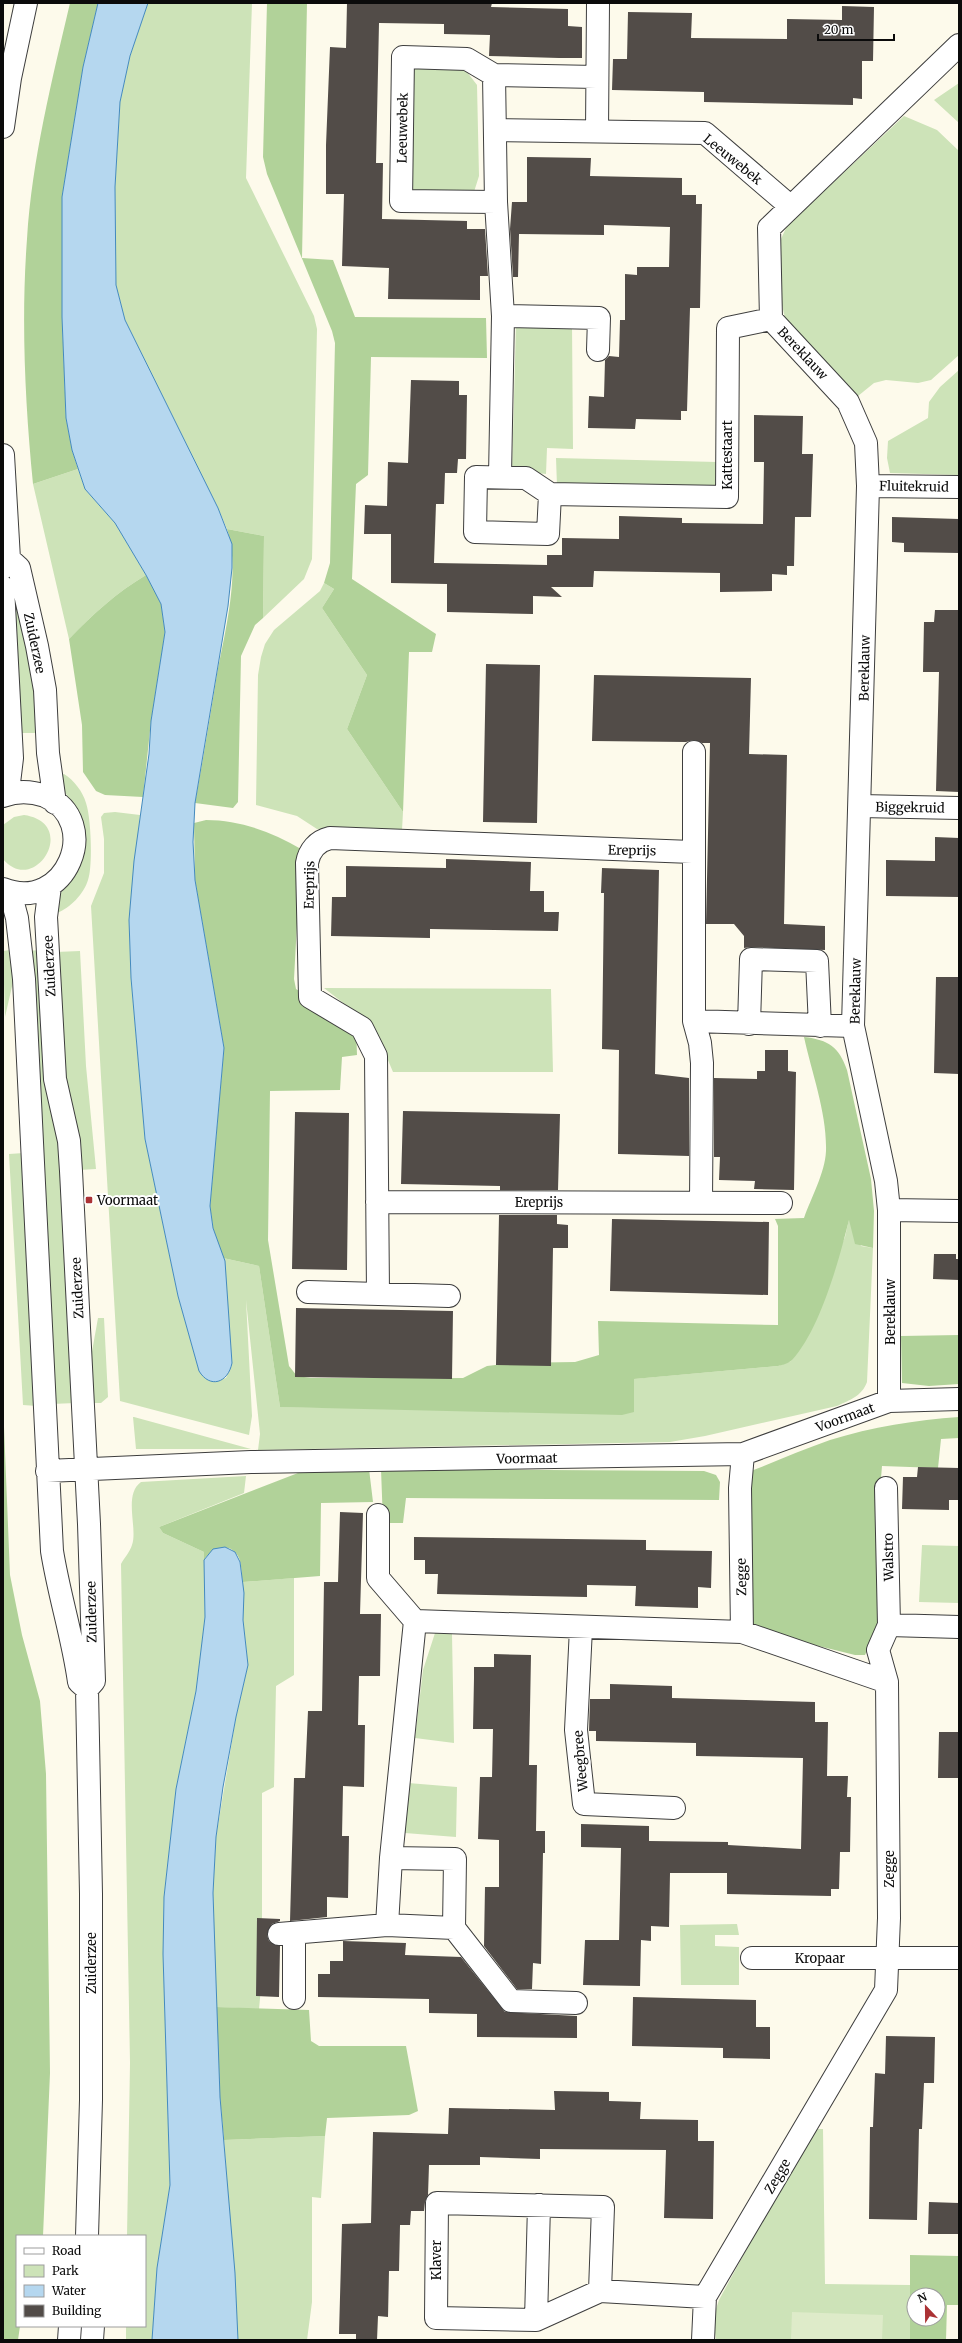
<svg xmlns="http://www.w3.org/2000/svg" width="962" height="2343" font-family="Merriweather,serif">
<rect width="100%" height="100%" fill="#fdfaeb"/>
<path fill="#cde3b8" d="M 148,3 L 252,3 L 246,178 L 314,316 L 317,329 L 312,559 L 304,579 L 263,618 L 264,536 L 227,529 L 218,508 L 125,320 L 116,285 L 115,187 L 120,102 L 130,56 Z
M 413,67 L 464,68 L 477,85 L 479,176 L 473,195 L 413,192 Z
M 959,83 L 959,123 L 934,100 Z
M 904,116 L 937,130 L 959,151 L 959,355 L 931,380 L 918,383 L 886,380 L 874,383 L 858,396 L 785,318 L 780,296 L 781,239 L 787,226 Z
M 572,324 L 573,449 L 547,448 L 546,474 L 512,470 L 516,325 Z
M 959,370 L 959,475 L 890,473 L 887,458 L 888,441 L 928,418 L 929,402 L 940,387 Z
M 556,458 L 717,462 L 716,491 L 557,486 Z
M 78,469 L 85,489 L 115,523 L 146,575 C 116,593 93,614 69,639 L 33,484 Z
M 324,583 L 334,589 L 322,608 L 367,675 L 347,729 L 403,812 L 402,830 L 317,829 L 297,816 L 256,805 L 258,675 L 261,657 L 265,644 L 274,630 L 320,591 Z
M 15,601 C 29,644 35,688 37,733 L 19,733 L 12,602 Z
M 64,774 C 74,780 83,792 86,803 C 91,817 93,866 88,880 C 84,894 70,908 57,913 L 60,894 L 79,869 L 85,842 L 82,821 L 65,792 L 61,784 L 62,775 Z
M 115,812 L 140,815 L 129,920 L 131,978 L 145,1139 L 178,1296 L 199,1371 L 211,1381 L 226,1378 L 232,1363 L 223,1258 L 259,1266 L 280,1407 L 634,1412 L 633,1379 L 778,1366 L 791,1361 L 845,1237 L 849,1219 L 861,1246 L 873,1248 L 867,1382 C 862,1396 850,1400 837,1406 L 705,1436 L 670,1442 L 258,1450 L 260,1434 L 246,1300 L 252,1416 L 249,1435 L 120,1401 L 91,906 L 104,873 L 104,839 L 101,817 L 104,813 Z
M 24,815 C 80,823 35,897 3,859 L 3,825 L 14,817 Z
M 10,950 L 13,982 L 5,1017 L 3,951 Z
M 41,950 L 57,1112 L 76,1403 L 51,1404 L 27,951 Z
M 80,951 L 86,1066 L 96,1169 L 79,1170 L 68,1104 L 56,952 Z
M 324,988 L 551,989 L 553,1072 L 393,1072 L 374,1027 Z
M 24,1153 L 37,1406 L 23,1405 L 9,1154 Z
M 98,1318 L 104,1318 L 108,1397 L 101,1403 L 91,1403 L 91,1357 Z
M 133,1417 L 134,1417 L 251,1449 L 136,1449 Z
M 246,1476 L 244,1493 L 159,1527 L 163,1533 L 204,1552 L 205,1617 L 196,1691 L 176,1789 L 164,1897 L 163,1954 L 170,2185 L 157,2268 L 152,2340 L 126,2340 L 126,2326 L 145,2326 L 145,2236 L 127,2236 L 130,2063 L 121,1564 C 124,1558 130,1552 132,1545 C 138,1528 123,1495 141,1482 Z
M 922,1545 L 959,1546 L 959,1603 L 919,1602 Z
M 294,1578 L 294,1675 L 276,1686 L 274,1787 L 262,1793 L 262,1977 L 259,2009 L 216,2007 L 213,1893 L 216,1837 L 236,1717 L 248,1665 L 243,1620 L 243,1582 Z
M 435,1633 L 452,1634 L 454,1743 L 415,1738 L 423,1670 Z
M 408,1783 L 457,1787 L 456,1837 L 405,1833 Z
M 737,1924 L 739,1935 L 715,1935 L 715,1946 L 739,1947 L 739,1985 L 681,1985 L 680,1925 Z
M 812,2129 L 823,2129 L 825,2284 L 910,2285 L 910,2340 L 716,2340 L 713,2318 L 719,2300 Z
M 325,2136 L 321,2198 L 312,2197 L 312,2302 L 307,2340 L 238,2340 L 224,2140 Z"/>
<path fill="#b1d299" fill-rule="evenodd" d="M 70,3 L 98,3 L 83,67 L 62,197 L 62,317 L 66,418 L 72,450 L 78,469 L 33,484 C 25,403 21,320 27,239 C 32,159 52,80 70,3 Z
M 267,3 L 307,3 L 302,258 L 333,260 L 355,317 L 486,318 L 487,358 L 371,357 L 368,475 L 356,484 L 352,579 L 436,634 L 432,652 L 409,652 L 403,812 L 347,729 L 367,675 L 322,608 L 334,589 L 324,583 L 330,563 L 335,343 L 332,331 L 267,174 L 263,157 Z
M 227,529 L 264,536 L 263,618 L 255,625 L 241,656 L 238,802 L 233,808 L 195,803 C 203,760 210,717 217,674 C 225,632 241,570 227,529 Z
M 146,575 L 161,604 L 165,632 L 151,721 L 143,797 L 105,795 L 96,791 L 83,772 L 82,725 L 69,639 C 93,614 116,593 146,575 Z
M 206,820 C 240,820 272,832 301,849 L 294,979 L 296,989 L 356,1028 L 357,1055 L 342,1057 L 340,1090 L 270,1091 L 268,1240 L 289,1366 L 297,1376 L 311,1378 L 463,1378 L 487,1366 L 512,1363 L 575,1362 L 599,1355 L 598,1321 L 778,1325 L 778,1226 L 775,1219 L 773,1219 L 804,1218 C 811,1198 825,1173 826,1151 C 827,1113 812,1074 804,1037 C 829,1040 839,1047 847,1070 L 871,1179 L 874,1211 L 873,1248 L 855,1244 L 849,1220 C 839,1260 820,1330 792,1360 C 789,1363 783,1365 778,1366 L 634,1379 L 634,1412 L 622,1415 L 280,1407 L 259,1266 L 223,1258 L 213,1228 L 210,1206 L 224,1048 L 195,880 L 194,823 Z
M 959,1335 L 959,1384 L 929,1386 L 902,1383 L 901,1336 Z
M 3,1402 L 10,1575 L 22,1635 L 40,1701 L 46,1774 L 50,2073 L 43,2236 L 17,2236 L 17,2326 L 20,2326 L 18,2340 L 3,2340 Z
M 959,1417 L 959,1438 L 941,1439 L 938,1468 L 882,1466 L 880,1490 L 882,1618 L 865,1655 L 855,1655 L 742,1627 L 751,1471 C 777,1461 804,1449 830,1440 C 872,1427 916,1420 959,1417 Z
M 369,1469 L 373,1502 L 321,1503 L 320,1576 L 243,1582 C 241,1575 242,1565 239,1558 C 231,1541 212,1547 204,1560 L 204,1552 L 163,1533 L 159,1527 L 298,1473 Z
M 381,1469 L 704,1471 L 716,1475 L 720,1482 L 719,1500 L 406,1498 L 403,1523 L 383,1523 Z
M 216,2007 L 309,2010 L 311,2041 L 319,2046 L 406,2046 L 418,2111 L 409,2115 L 327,2118 L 325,2136 L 224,2140 L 220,2097 Z
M 910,2255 L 959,2256 L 959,2305 L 947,2305 L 946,2340 L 910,2340 ZM 914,2295 L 938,2295 L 938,2319 L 914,2319 Z"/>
<path fill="#deebc9" d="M 792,2312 L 883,2315 L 882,2340 L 791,2340 Z"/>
<path fill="#b5d7ef" stroke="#448abe" d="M 98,3 L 148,3 L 130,56 L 120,102 L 115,187 L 116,285 L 125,320 L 218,508 L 232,544 L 232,568 L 228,606 L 195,803 L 193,842 L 195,880 L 224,1048 L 210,1206 L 213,1228 L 225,1261 L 232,1363 C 228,1383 210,1389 199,1371 L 178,1296 L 145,1139 L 131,978 L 129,920 L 134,861 L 149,754 L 151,721 L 165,632 L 161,604 L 146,575 L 115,523 L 85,489 L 72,450 L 66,418 L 62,317 L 62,197 L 83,67 Z
M 225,1547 L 235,1552 L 240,1562 L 244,1593 L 243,1620 L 248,1665 L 236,1717 L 223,1787 L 216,1837 L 213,1893 L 220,2097 L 235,2273 L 238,2340 L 152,2340 L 157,2268 L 170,2185 L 163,1954 L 164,1897 L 176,1789 L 196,1691 L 205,1617 L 204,1560 L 213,1549 Z"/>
<path fill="#524c48" d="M 347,3 L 492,3 L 491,7 L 568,9 L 568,26 L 582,27 L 582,58 L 559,58 L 489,56 L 490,35 L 444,34 L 444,24 L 379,23 L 376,163 L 383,163 L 382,219 L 467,221 L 467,229 L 485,229 L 488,276 L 480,276 L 480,300 L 388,299 L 389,268 L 342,266 L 344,194 L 326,194 L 326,145 L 330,47 L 346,48 Z
M 842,6 L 874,7 L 873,61 L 862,61 L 862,99 L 853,98 L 853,105 L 704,102 L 704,92 L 612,90 L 613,59 L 627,59 L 628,12 L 692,13 L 691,38 L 787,39 L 787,19 L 842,20 Z
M 527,157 L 591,158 L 590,176 L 682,178 L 682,195 L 696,195 L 696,204 L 702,204 L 700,308 L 690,308 L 687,411 L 681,411 L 681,420 L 636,419 L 635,429 L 588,428 L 589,396 L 604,397 L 605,360 L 609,356 L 619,357 L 620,320 L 625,320 L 625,274 L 637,275 L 637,267 L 669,267 L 670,227 L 604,225 L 604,235 L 519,234 L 518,277 L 513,277 L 510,229 L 512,202 L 527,202 Z
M 411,380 L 459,381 L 459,395 L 467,395 L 466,459 L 458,459 L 457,473 L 445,473 L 444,504 L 436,504 L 434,563 L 547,565 L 547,555 L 562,555 L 562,538 L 619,539 L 619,516 L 682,518 L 682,523 L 763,524 L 764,462 L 754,462 L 754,415 L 803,416 L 802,454 L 813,454 L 811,517 L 795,517 L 794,566 L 787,566 L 787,575 L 772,574 L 772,591 L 720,592 L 720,573 L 594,571 L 593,587 L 551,587 L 562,597 L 533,596 L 533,614 L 447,612 L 447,584 L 391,583 L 391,534 L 364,534 L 365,505 L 387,506 L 388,462 L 408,463 Z
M 892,517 L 959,519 L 959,553 L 904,552 L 904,543 L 892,542 Z
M 935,610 L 959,610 L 959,792 L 936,791 L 939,672 L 923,672 L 924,622 L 934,622 Z
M 486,664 L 540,665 L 537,823 L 483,822 Z
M 594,675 L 751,678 L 749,754 L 787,755 L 784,924 L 825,926 L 825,950 L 751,947 L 744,948 L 744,936 L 734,924 L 706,924 L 710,743 L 702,743 L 694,740 L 686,742 L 592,741 Z
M 935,837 L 959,838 L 959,897 L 886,896 L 886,860 L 935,861 Z
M 446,859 L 531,862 L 530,891 L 544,891 L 544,912 L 559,912 L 558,931 L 430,929 L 430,938 L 331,936 L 332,897 L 346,897 L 346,866 L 446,868 Z
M 602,868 L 659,870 L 655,1074 L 689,1078 L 689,1156 L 618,1154 L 619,1050 L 602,1049 L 604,893 L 601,893 Z
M 936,977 L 959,977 L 959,1074 L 934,1073 Z
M 765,1050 L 788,1050 L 788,1071 L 796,1072 L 794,1190 L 754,1189 L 755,1181 L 719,1180 L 720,1157 L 714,1157 L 714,1078 L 757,1079 L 757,1071 L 765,1071 Z
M 403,1111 L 560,1114 L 558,1190 L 500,1190 L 500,1186 L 401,1184 Z
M 295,1112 L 349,1113 L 347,1270 L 292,1269 Z
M 499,1215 L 557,1215 L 557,1224 L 568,1225 L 568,1248 L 553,1248 L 551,1366 L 496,1365 Z
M 612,1219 L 769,1222 L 768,1295 L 610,1291 Z
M 934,1254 L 956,1254 L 956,1259 L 959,1259 L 959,1280 L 933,1279 Z
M 296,1308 L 453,1311 L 452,1379 L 295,1377 Z
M 918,1467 L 959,1468 L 959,1500 L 949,1500 L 949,1510 L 902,1509 L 903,1477 L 917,1477 Z
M 340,1512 L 363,1513 L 360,1614 L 381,1614 L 380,1676 L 359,1676 L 358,1725 L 365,1725 L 364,1787 L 343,1786 L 342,1836 L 349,1836 L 348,1898 L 327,1897 L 327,1917 L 290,1921 L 294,1778 L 305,1778 L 308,1711 L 322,1711 L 324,1582 L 338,1582 Z
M 414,1537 L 646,1540 L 646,1550 L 712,1551 L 711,1588 L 698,1587 L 698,1608 L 635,1606 L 636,1586 L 587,1585 L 587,1597 L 437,1594 L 438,1574 L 425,1574 L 425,1560 L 414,1560 Z
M 494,1654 L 531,1655 L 529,1765 L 537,1765 L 536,1831 L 545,1831 L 545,1853 L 543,1853 L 541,1964 L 533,1963 L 532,1989 L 517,1989 L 484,1946 L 485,1887 L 499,1887 L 499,1840 L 478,1839 L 480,1777 L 492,1777 L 493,1729 L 473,1729 L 474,1678 L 474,1667 L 494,1667 Z
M 610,1684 L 672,1686 L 672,1698 L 815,1702 L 815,1722 L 828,1722 L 827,1776 L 848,1776 L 847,1797 L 851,1797 L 850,1852 L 840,1852 L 839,1889 L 831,1889 L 831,1896 L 727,1894 L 727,1873 L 670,1873 L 669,1927 L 651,1926 L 651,1941 L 641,1940 L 640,1986 L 583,1985 L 585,1940 L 619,1940 L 621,1848 L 581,1847 L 581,1824 L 649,1826 L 649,1841 L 728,1842 L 728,1845 L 801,1849 L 803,1758 L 696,1756 L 696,1743 L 596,1741 L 596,1731 L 589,1731 L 590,1699 L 610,1699 Z
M 939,1732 L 959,1732 L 959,1778 L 938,1778 Z
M 257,1918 L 280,1919 L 280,1921 L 272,1924 L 267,1935 L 269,1941 L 280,1946 L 279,1997 L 256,1996 Z
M 343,1941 L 406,1943 L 405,1955 L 461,1957 L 505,2012 L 577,2016 L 577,2038 L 477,2037 L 477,2014 L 429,2013 L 429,1999 L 318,1997 L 318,1974 L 330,1974 L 330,1961 L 343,1961 Z
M 633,1997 L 756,2000 L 756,2027 L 770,2027 L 770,2059 L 723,2058 L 723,2048 L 632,2046 Z
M 886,2036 L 935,2037 L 934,2083 L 924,2083 L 922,2129 L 919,2129 L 917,2220 L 869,2219 L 870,2127 L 873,2127 L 875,2073 L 885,2074 Z
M 554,2091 L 609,2092 L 609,2101 L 641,2102 L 640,2119 L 698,2120 L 698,2141 L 714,2141 L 713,2219 L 664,2218 L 666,2150 L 540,2149 L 540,2159 L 480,2157 L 480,2165 L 429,2165 L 428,2195 L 425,2202 L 424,2211 L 411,2211 L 410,2225 L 400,2225 L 399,2271 L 389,2271 L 388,2317 L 378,2316 L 377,2340 L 356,2340 L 356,2334 L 339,2334 L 342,2224 L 371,2223 L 373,2132 L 448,2134 L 449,2108 L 555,2110 Z
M 929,2202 L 959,2203 L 959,2234 L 928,2234 Z"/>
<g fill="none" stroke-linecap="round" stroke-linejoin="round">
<g stroke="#3e3e3e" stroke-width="24">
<path id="minor" d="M 494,75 L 496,202 L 503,316
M 3,127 L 10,78 L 26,3
M 495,130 L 705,133 L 790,206
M 597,131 L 598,3
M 496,202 L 401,201 L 403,57 L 467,59 L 494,75 L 596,77
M 3,455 L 9,559 L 3,568
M 500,476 L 503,316 L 599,318 L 598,350
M 868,486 L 959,487
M 550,494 L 548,534 L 475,532 L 476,477 L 526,478 L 550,494 L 727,497 L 728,328 L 771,319
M 9,559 L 19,568 L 37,646 L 45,690 L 48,753 L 55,803
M 3,587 L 12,758 L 9,783 L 5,795
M 694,752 L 694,1021 L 700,1043 L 702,1063 L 701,1202
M 3,796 C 16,791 31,791 45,796 C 104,821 66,914 3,889
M 860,806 L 959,808
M 50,886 L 46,917 L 55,1079 L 69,1141 L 71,1171 L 89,1524 L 94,1681 L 87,1689 L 91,1894 L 91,2100 L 87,2236
M 10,892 L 17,918 L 24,979 L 52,1551 C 59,1595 73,1638 79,1682 L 87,1689
M 694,1021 L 853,1026
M 749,1024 L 751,959 L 817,961 L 820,1026
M 377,1202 L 781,1203
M 889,1210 L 959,1211
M 308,1292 L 449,1296
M 378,1294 L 376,1056 L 362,1028 L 310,997 L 307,863 C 309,851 317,841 330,838 L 692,852
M 889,1401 L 889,1210 L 886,1181 L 853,1026 L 868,486 L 866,443 L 848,402 L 771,319 L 769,228 L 959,45
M 47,1471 L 251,1462 L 743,1454 L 889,1401 L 959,1399
M 378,1515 L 378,1578 L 415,1621
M 889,1625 L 959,1627
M 581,1628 L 576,1730 L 584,1804 L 674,1808
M 742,1632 L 740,1488 L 743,1454
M 391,1858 L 455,1859 L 454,1928 L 387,1925 L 391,1858 L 415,1621 L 742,1632 L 887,1682
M 454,1928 L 511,2001 L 576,2003
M 279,1934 L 387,1925
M 752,1958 L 959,1958
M 294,1998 L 294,1935
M 600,2291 L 603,2207 L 437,2203 L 436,2318 L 536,2320 L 600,2291 L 705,2297
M 536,2320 L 539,2205
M 69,2340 L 70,2326
M 92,2340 L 93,2326
M 703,2340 L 705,2297 L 886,1990 L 889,1918 L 887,1682 L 878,1650 L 889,1625 L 886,1488"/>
</g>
<use href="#minor" stroke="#fff" stroke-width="22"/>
</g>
<rect fill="#ab3235" stroke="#fff" stroke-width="1.5" x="85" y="1196" width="8" height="8" rx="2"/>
<g text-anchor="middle" stroke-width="4" stroke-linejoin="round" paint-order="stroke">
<g font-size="13" fill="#0b0b0b" stroke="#fff">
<text transform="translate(402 128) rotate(-89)" y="5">Leeuwebek</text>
<text transform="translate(733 159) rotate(39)" y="5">Leeuwebek</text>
<text transform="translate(803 353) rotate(47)" y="5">Bereklauw</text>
<text transform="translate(727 455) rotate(-90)" y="5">Kattestaart</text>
<text transform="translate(914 486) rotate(1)" y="5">Fluitekruid</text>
<text transform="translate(35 643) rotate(78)" y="5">Zuiderzee</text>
<text transform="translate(864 668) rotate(-89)" y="5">Bereklauw</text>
<text transform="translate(910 807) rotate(1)" y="5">Biggekruid</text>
<text transform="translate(632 850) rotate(1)" y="5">Ereprijs</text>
<text transform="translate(309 885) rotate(-89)" y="5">Ereprijs</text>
<text transform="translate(49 966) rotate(-93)" y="5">Zuiderzee</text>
<text transform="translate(855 991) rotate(-89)" y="5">Bereklauw</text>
<text x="539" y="1207">Ereprijs</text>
<text transform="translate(77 1288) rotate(-93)" y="5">Zuiderzee</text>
<text transform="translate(890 1312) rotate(-90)" y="5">Bereklauw</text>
<text transform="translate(845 1417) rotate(-20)" y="5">Voormaat</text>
<text transform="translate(527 1458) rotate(-1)" y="5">Voormaat</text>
<text transform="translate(888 1557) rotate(-91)" y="5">Walstro</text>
<text transform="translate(741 1577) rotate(-91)" y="5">Zegge</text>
<text transform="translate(91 1612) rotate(-91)" y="5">Zuiderzee</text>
<text transform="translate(580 1761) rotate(-95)" y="5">Weegbree</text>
<text transform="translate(889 1869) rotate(-90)" y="5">Zegge</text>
<text x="820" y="1963">Kropaar</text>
<text transform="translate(91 1963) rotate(-90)" y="5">Zuiderzee</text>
<text transform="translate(777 2176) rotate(-60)" y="5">Zegge</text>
<text transform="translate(436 2260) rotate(-90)" y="5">Klaver</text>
</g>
<g font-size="13" fill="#0b0b0b" stroke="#fff" text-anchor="start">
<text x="97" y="1205">Voormaat</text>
</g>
</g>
<rect width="962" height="2343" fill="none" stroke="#0b0b0b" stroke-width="8"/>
<rect x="16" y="2235" width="130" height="92" fill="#ffffff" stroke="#9d9d9d"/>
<rect x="24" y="2248" width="20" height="6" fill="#ffffff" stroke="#9d9d9d"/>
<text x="52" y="2255" font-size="12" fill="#0b0b0b">Road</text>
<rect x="24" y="2265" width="20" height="12" fill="#cde3b8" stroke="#9d9d9d"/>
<text x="52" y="2275" font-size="12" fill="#0b0b0b">Park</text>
<rect x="24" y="2285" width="20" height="12" fill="#b5d7ef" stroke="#9d9d9d"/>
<text x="52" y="2295" font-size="12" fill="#0b0b0b">Water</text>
<rect x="24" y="2305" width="20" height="12" fill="#524c48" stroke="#9d9d9d"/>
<text x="52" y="2315" font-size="12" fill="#0b0b0b">Building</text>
<g transform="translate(926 2307) rotate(338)"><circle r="19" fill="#ffffff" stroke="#9d9d9d"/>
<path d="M0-3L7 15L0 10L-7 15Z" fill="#ab3235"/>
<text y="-6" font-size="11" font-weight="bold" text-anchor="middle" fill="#0b0b0b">N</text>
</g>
<path d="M818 34v6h76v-6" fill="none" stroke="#0b0b0b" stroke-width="2"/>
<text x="824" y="34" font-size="12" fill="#0b0b0b" stroke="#ffffff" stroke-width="3" paint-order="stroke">20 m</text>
</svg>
